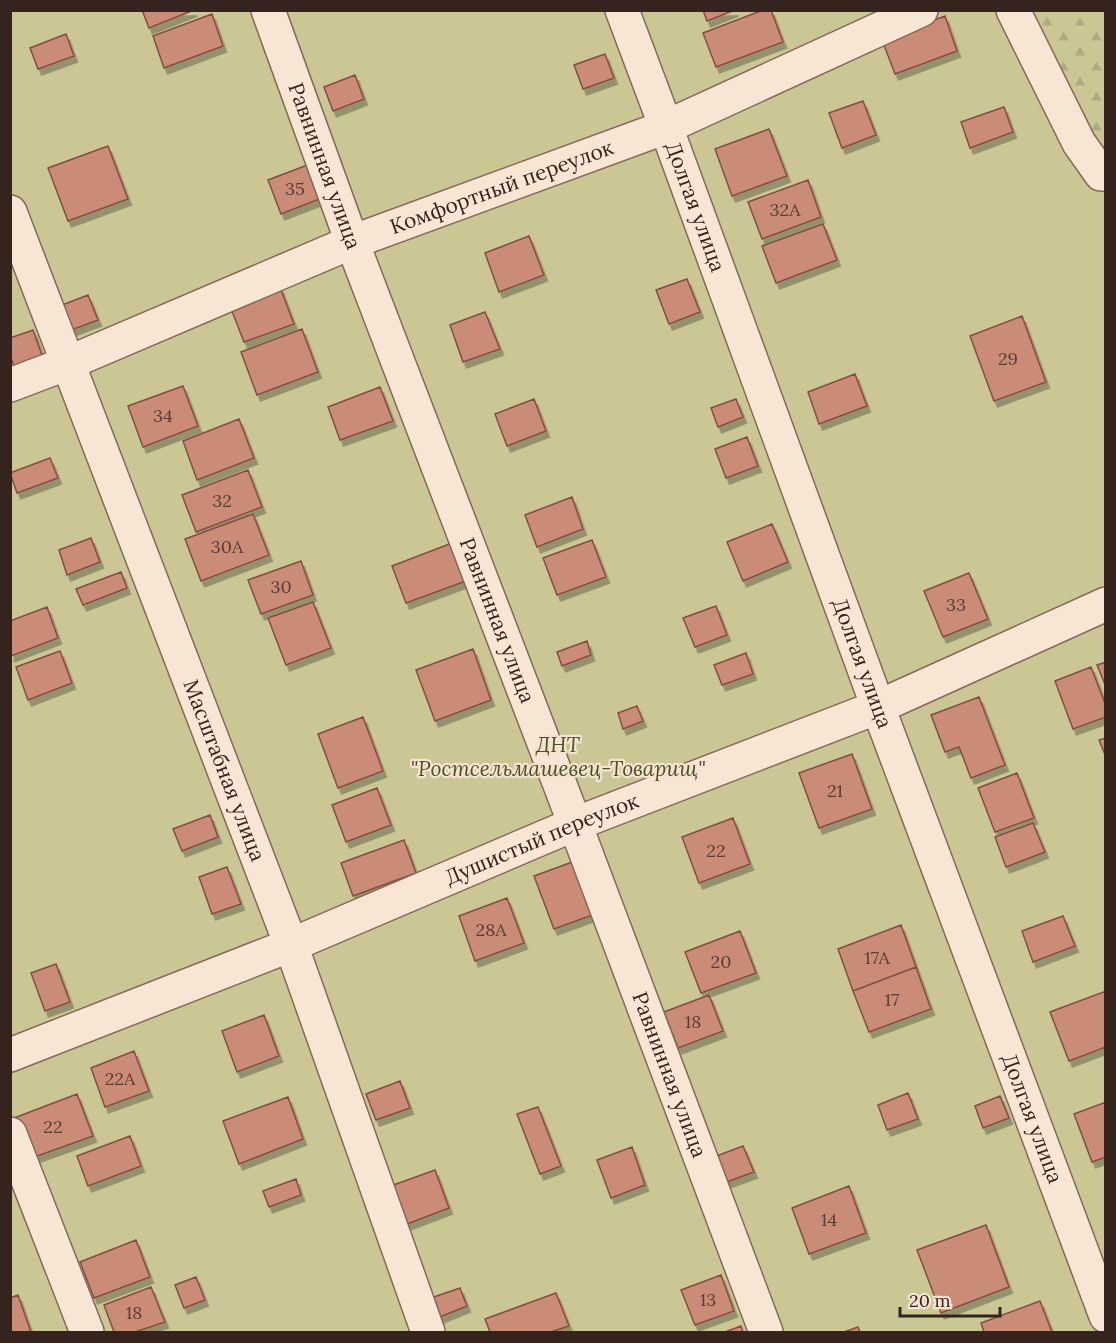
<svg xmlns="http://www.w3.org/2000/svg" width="1116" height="1343" font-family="Lora,serif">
<defs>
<pattern id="forest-firs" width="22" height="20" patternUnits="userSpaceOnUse" patternTransform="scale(1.5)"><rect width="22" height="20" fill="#cac795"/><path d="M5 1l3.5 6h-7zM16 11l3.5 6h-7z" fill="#aeab80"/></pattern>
<filter id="shadow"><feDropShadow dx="3.5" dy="6" stdDeviation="0" flood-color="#0004"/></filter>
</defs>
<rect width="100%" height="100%" fill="#ecd8c1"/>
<path fill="url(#forest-firs)" d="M 1007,11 L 1105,11 L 1105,175 Z"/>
<path fill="#cac795" d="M 10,11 L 1007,11 L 1105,175 L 1105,1332 L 11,1332 Z"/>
<path fill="#ca8b77" stroke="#844e40" stroke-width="1.5" filter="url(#shadow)" d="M 142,10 L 194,10 L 149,28 Z
M 703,10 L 735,10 L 707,21 Z
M 763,10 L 771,10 L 783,42 L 716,67 L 703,33 Z
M 212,14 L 223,46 L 164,68 L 153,36 Z
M 945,16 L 957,51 L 895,74 L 882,40 Z
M 66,34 L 74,56 L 38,69 L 30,48 Z
M 605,54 L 614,78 L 583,89 L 574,65 Z
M 355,75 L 364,99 L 333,111 L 324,87 Z
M 863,101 L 876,135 L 842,148 L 829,113 Z
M 1004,107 L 1013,132 L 970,148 L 961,122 Z
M 769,129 L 787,176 L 732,196 L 715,149 Z
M 108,146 L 128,199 L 68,221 L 48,168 Z
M 310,164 L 322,198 L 281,214 L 268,180 Z
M 808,180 L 821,217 L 762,239 L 748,202 Z
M 823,224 L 837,260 L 776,283 L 762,246 Z
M 529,236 L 544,275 L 499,292 L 485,253 Z
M 687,279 L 700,312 L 669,324 L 656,290 Z
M 280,287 L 294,324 L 244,342 L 230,306 Z
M 88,295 L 98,320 L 66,332 L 57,307 Z
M 485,312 L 500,349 L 463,362 L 450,325 Z
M 1022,316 L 1046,382 L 994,401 L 970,336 Z
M 302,329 L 318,372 L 257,395 L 241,352 Z
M 33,330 L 48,372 L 20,382 L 10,355 L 10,338 Z
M 855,374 L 867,406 L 819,424 L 808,392 Z
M 183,386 L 198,426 L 143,447 L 128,406 Z
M 380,387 L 393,421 L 340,440 L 328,407 Z
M 534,399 L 546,431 L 507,446 L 495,414 Z
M 736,399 L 743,417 L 718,427 L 711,408 Z
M 239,419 L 254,458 L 197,480 L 183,441 Z
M 747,437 L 758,466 L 726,478 L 715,449 Z
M 50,458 L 58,478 L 17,493 L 10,473 Z
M 248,470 L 262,507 L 196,532 L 182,495 Z
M 572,497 L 583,529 L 537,547 L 525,515 Z
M 253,514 L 269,555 L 201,581 L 185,539 Z
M 772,524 L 788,562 L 743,581 L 727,542 Z
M 91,538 L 100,562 L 67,575 L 59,550 Z
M 592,540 L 606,577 L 557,595 L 543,558 Z
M 452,543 L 466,581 L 406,603 L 392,566 Z
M 301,561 L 313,595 L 261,614 L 248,580 Z
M 121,572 L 127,588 L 83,605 L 76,589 Z
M 969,573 L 988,619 L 943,637 L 924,591 Z
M 313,602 L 331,648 L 286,665 L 268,618 Z
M 716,606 L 727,635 L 695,647 L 683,618 Z
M 47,607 L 58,638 L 11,656 L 10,621 Z
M 587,641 L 591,655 L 562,666 L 557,652 Z
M 473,649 L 491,700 L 435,721 L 416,670 Z
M 60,651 L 72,683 L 28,700 L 16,667 Z
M 746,653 L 753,674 L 722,685 L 714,665 Z
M 1106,662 L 1106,687 L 1097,665 Z
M 1091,667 L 1106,706 L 1106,717 L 1073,729 L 1055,681 Z
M 979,697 L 1005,765 L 971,778 L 959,747 L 945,752 L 931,715 Z
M 637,706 L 643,721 L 623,729 L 618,713 Z
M 363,717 L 383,771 L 338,788 L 318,734 Z
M 1106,738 L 1106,757 L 1099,740 Z
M 852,754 L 872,809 L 819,828 L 799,773 Z
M 1017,773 L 1034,818 L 995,832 L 978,788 Z
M 377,788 L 391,825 L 346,842 L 332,805 Z
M 210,815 L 218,837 L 182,851 L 173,829 Z
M 733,818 L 750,864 L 699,883 L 682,837 Z
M 1033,823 L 1045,852 L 1006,867 L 995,837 Z
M 404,840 L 416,873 L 353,896 L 341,863 Z
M 575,861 L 595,914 L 554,929 L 534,876 Z
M 227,867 L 241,904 L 212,914 L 199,877 Z
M 507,898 L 524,943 L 475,961 L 459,916 Z
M 1063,916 L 1075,946 L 1033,962 L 1022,931 Z
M 901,925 L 916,967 L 853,991 L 838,949 Z
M 740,931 L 756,973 L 701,993 L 685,952 Z
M 56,964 L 70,1002 L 45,1011 L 31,973 Z
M 916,967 L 931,1009 L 869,1032 L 853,991 Z
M 1106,991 L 1106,1047 L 1069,1061 L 1050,1012 Z
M 709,995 L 723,1031 L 678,1048 L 664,1012 Z
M 264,1015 L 279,1056 L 237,1072 L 222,1031 Z
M 134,1051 L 149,1091 L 105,1107 L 91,1068 Z
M 400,1081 L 410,1108 L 376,1120 L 366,1094 Z
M 908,1093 L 918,1119 L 887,1130 L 878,1105 Z
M 77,1094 L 93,1136 L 29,1159 L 14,1118 Z
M 1000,1096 L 1009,1118 L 983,1128 L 975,1106 Z
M 288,1097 L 303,1139 L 239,1164 L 223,1121 Z
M 1106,1102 L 1106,1157 L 1092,1162 L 1074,1114 Z
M 538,1107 L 561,1166 L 540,1174 L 517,1114 Z
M 130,1136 L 141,1166 L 88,1186 L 77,1156 Z
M 743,1146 L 754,1172 L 724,1183 L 714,1157 Z
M 632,1147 L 645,1185 L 611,1198 L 597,1160 Z
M 435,1170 L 449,1208 L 402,1226 L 388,1187 Z
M 296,1179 L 301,1195 L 269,1207 L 263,1191 Z
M 849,1186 L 866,1233 L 809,1254 L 792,1208 Z
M 986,1225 L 1009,1287 L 941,1313 L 917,1250 Z
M 136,1240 L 150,1277 L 94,1298 L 80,1262 Z
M 721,1275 L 734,1311 L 695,1325 L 681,1290 Z
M 196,1277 L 205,1300 L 184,1308 L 175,1285 Z
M 151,1287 L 165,1322 L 135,1332 L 114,1332 L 104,1305 Z
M 460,1288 L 467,1306 L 435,1319 L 428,1299 Z
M 556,1293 L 569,1326 L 551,1332 L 490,1332 L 485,1319 Z
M 18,1295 L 31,1332 L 10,1332 L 10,1298 Z
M 1040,1301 L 1052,1332 L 984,1332 L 981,1323 Z
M 741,1326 L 743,1332 L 725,1332 Z
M 858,1327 L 860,1332 L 844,1332 Z"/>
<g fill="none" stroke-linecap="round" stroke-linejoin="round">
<g stroke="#856959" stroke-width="36">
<g id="minor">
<path id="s1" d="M 268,10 L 352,242 L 575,824 L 766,1332"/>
<path id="s2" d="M 622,10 L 666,127 L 878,707 L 1106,1316"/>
<path d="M 1013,10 L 1079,143 L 1101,174 L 1106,174"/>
<path id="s3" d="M 10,212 L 291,945 L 428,1332"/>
<path id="s4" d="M 10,385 L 68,363 L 352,242 L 666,127 L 921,10"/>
<path id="s5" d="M 10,1055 L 291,945 L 575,824 L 878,707 L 1106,604"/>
<path d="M 10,1134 L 87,1332"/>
</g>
</g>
<use href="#minor" stroke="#f8e6d4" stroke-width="33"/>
</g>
<g text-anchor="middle" stroke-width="4.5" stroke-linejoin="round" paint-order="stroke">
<g font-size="18" fill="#5a3e34">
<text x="295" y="195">35</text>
<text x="785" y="216">32А</text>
<text x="1008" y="365">29</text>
<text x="163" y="422">34</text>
<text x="222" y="507">32</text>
<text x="227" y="553">30А</text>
<text x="281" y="593">30</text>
<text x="956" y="611">33</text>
<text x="835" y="797">21</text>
<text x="716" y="857">22</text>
<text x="491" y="936">28А</text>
<text x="877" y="964">17А</text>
<text x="721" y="968">20</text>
<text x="892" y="1006">17</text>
<text x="693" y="1028">18</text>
<text x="120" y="1085">22А</text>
<text x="53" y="1133">22</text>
<text x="829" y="1226">14</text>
<text x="708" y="1306">13</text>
<text x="134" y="1319">18</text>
</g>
<g font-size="21" fill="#35241d" stroke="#f4e3d0">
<text dy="7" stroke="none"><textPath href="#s1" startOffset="166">Равнинная улица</textPath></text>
<text dy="7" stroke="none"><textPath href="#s4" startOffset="530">Комфортный переулок</textPath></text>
<text dy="7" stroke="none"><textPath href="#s2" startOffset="210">Долгая улица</textPath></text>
<text dy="7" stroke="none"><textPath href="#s1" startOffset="652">Равнинная улица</textPath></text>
<text dy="7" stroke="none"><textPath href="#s2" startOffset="696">Долгая улица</textPath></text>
<text dy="7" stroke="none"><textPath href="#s3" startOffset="598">Масштабная улица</textPath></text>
<text dy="7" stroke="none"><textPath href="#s5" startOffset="574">Душистый переулок</textPath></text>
<text dy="7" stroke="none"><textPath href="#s1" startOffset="1138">Равнинная улица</textPath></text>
<text dy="7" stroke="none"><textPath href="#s2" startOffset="1182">Долгая улица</textPath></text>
</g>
<g font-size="21" font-style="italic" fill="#4e5124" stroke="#f4e3d0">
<text x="558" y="752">ДНТ<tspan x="558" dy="24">"Ростсельмашевец-Товарищ"</tspan></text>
</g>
</g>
<rect width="1116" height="1343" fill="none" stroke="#35241d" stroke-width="24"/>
<path d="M900 1307v9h100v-9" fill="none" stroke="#35241d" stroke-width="3"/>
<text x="909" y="1307" font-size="18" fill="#35241d" stroke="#f4e3d0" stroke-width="4.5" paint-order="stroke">20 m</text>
</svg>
